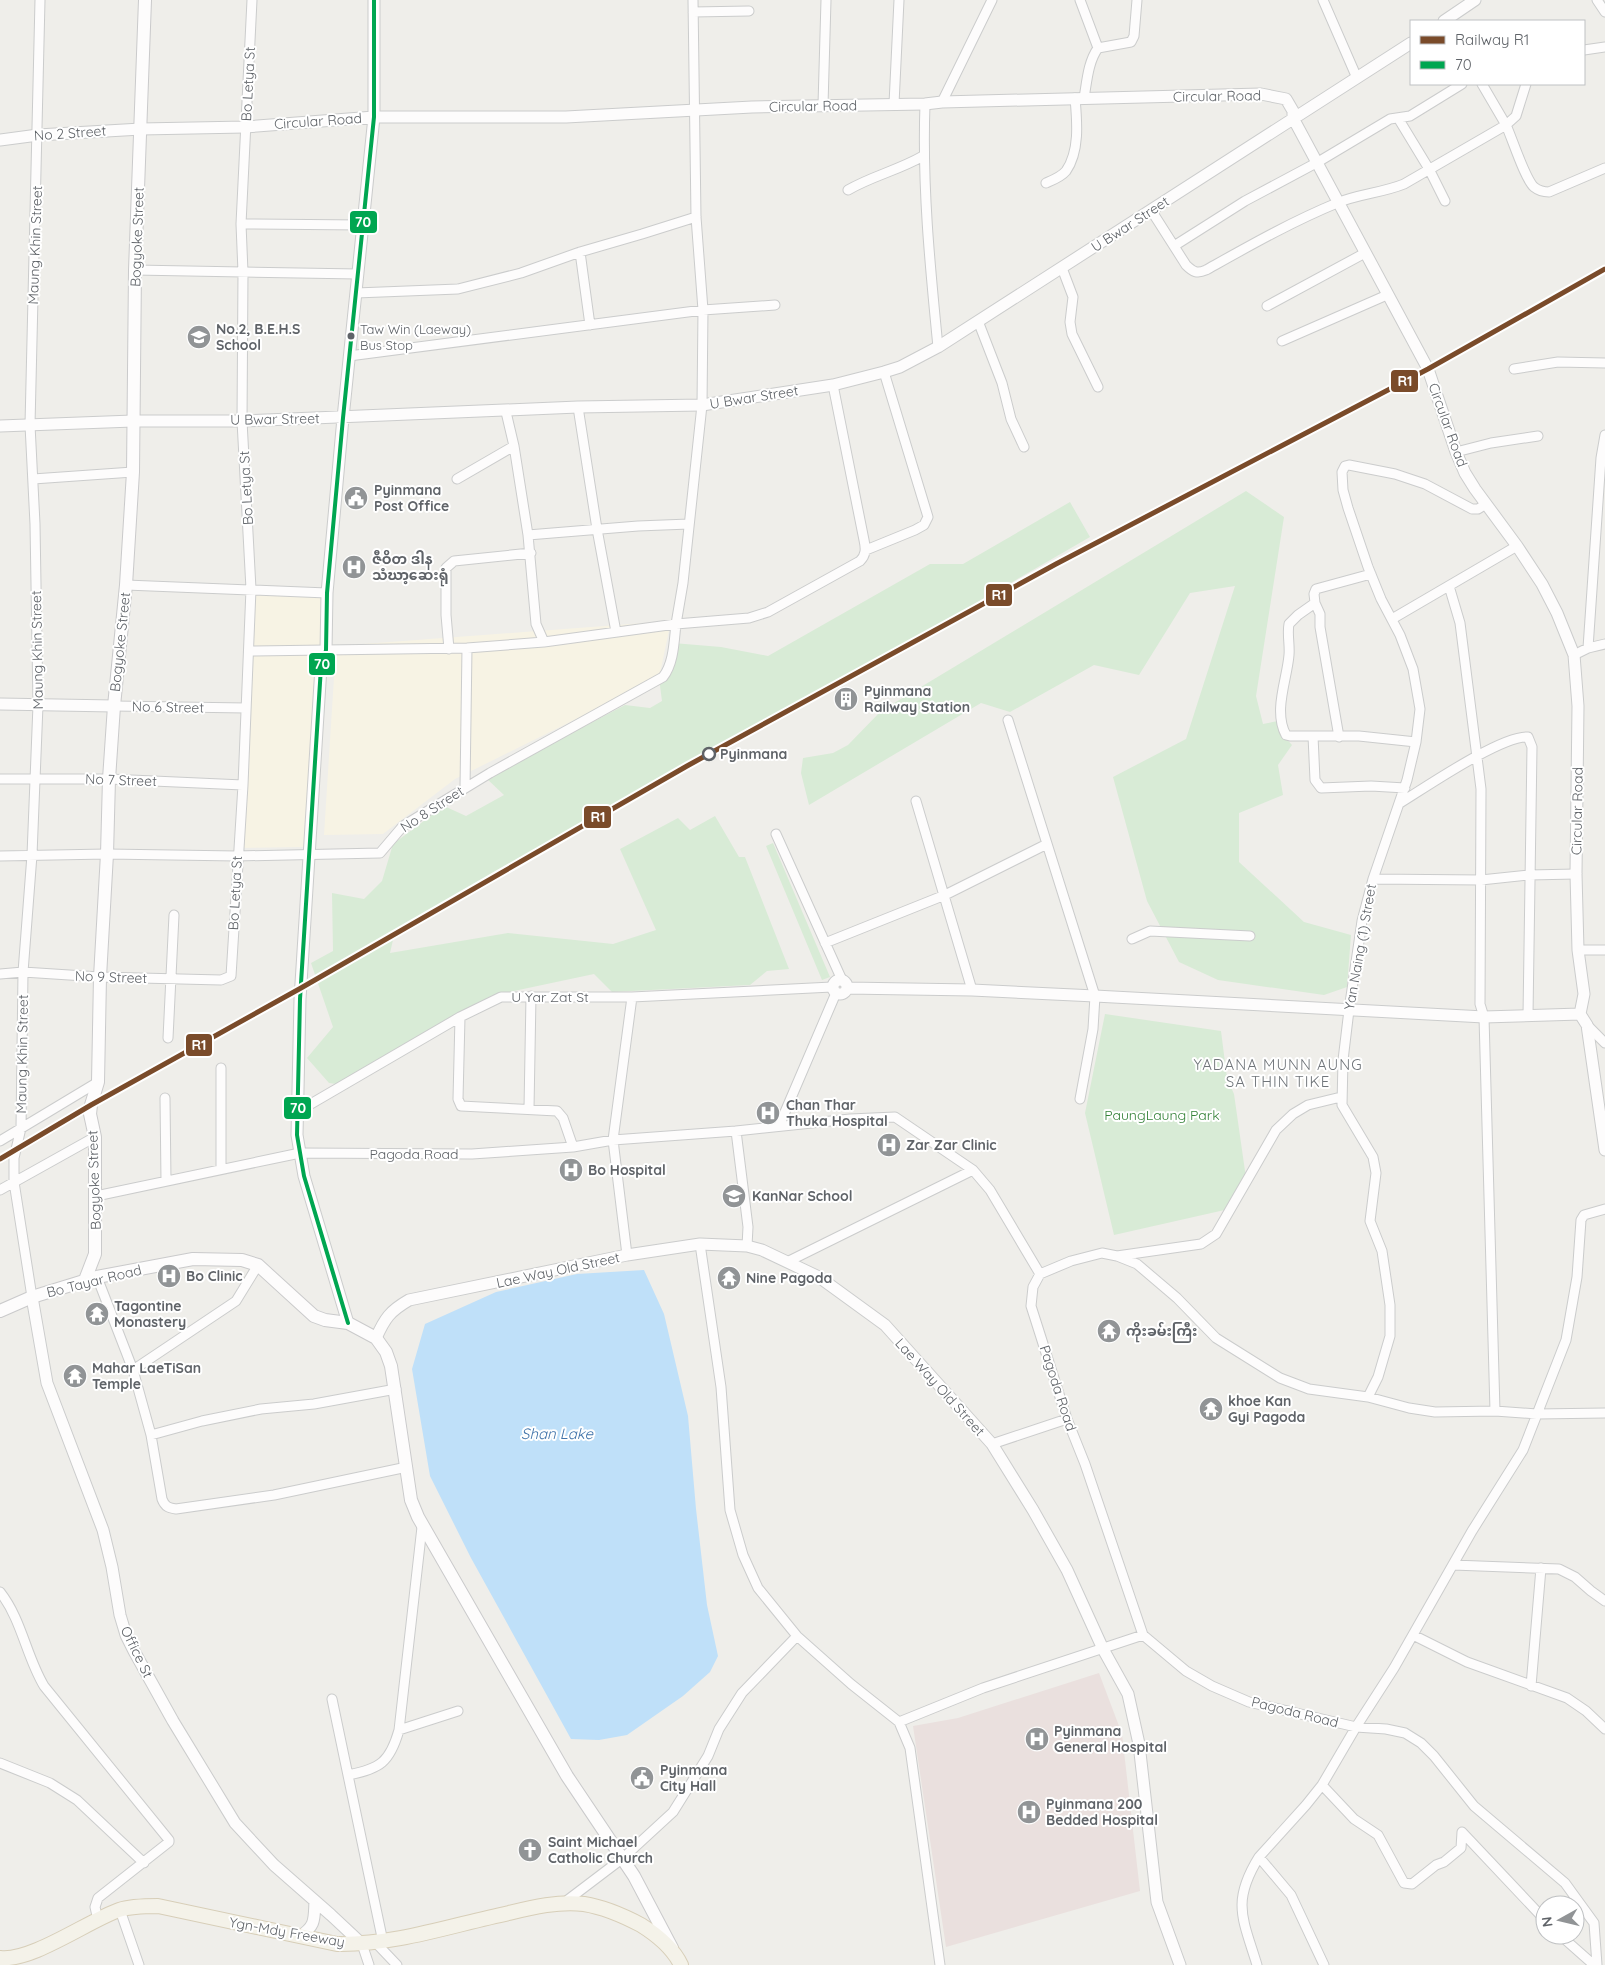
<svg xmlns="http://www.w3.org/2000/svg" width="1605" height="1965" font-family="Quicksand,'Noto Sans Myanmar',sans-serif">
<rect width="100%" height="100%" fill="#efeeea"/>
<path fill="#f7f3e4" d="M 251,589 L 327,593 L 304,847 L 239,848 Z
M 671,621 L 659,678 L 455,779 L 383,834 L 324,835 L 336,646 Z"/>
<path fill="#eae0de" d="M 1099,1673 L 1122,1734 L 1140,1891 L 946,1947 L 913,1726 L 958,1718 Z"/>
<path fill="#d8ebd6" d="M 1246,491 L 1284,517 L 1256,696 L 1263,724 L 1278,721 L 1282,734 L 1292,745 L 1278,765 L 1283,795 L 1239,813 L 1239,862 L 1304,922 L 1351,935 L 1347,987 L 1324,995 L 1218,980 L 1179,962 L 1147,901 L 1113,777 L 1186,739 L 1235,586 L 1190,593 L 1139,675 L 1094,665 L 1010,712 L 981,703 L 809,805 L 801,773 L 803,758 L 833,753 L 848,745 L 881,711 Z
M 1070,502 L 1090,537 L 393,940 L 390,953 L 508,933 L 613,944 L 656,930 L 620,849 L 678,818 L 690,830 L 715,816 L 739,857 L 745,857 L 789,969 L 767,971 L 750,985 L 612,992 L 594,974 L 491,996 L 336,1084 L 329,1083 L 307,1058 L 333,1027 L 311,963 L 333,951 L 332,893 L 364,899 L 382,881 L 393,844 L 444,806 L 466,816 L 504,795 L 486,778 L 625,705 L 650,708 L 662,701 L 659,678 L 673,643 L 721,647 L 768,656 L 930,564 L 963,564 Z
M 773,843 L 830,977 L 822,980 L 766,846 Z
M 1105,1014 L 1221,1031 L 1227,1078 L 1234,1094 L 1246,1178 L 1229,1209 L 1114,1235 L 1085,1113 Z"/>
<path fill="#bfe0f9" d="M 644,1270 L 664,1314 L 688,1416 L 696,1509 L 707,1605 L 718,1656 L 710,1672 L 683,1696 L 627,1735 L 599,1740 L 571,1739 L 471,1558 L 430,1476 L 412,1369 L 425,1324 L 496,1292 L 577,1274 Z"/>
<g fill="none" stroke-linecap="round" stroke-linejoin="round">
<g stroke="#cbcccc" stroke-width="11">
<path id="minor" d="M 1080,0 L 1098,48
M 1323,0 L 1357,78
M 1597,0 L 1605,12
M 693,12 L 749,11
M 1584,50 L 1605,47
M 1526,84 L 1516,116 L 1506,125 C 1512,138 1525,179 1534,187 C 1539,191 1543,192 1549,192 L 1605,168
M 1084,98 C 1087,81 1088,62 1098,48 L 1131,42 L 1134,36 L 1137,0
M 942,102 L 992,0
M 894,104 L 899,0
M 925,104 C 922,186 930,266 938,347
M 823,105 L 826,0
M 1398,118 L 1429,169 L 1445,201
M 1046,183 C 1053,180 1061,177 1066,171 C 1080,151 1077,121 1075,98
M 848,190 C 872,176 899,170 923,156
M 1151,210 L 1186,265 C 1193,272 1197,274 1206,270 C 1249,246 1291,222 1337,203 C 1358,194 1382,193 1404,184 L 1506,125 L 1482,84
M 241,224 L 362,225
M 1174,246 L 1245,201 L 1318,162 L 1390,119 L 1410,116 L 1462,84
M 580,252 L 590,325
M 1062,268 L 1073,297 L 1070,322 L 1072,334 L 1098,387
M 135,270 L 358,274
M 356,293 L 458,289 L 521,273 L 580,252 L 642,234 L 696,217
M 1267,306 L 1365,253
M 978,321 L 1002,383 L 1011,419 L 1024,447
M 1282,341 L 1387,295
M 349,356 L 703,310 L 775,305
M 1514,369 L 1558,362 L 1605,363
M 578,407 L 597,529 L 616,632
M 506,412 L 514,446 L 528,535 L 536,624 L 544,642
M 1456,452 L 1491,443 L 1538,436
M 33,479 L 133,472
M 457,479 L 514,446
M 528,535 L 638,526 L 689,524
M 866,550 L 915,530 L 924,525 L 928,517 L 884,372
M 1371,574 L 1316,589 L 1314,594 L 1315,603 L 1298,615 L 1289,624 C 1287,634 1290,645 1289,655 C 1287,680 1273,711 1286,735 L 1290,736 L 1359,736 L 1416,742
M 126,585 L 327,593
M 1449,586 L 1460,623 L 1481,789 L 1480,1004 L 1484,1017 L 1495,1411
M 1315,603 L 1320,614 L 1320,627 L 1339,737
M 1392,619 L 1517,546
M 1588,648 L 1601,458 L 1605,435
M 449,649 L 446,615 L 446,568 L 454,561 L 531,553
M 249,651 L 467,648 L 544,642 L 676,624 L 683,583 L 702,405 L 703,310 L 696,217 L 693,0
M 1574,655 L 1588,648 L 1605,644
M 114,706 L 246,708
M 1008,720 L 1095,996 L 1093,1029 L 1080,1099
M 1313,736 L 1315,780 L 1321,788 L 1371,786 L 1405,788
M 0,779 L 109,779 L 243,785
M 465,788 L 467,648
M 916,801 L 972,990
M 1400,803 C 1426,787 1502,735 1528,737 L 1532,747 L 1528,1015
M 776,834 L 842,980
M 0,856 L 107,854 L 237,856 L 380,853 L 403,826 L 490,773 L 663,677 C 674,663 674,641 676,624 L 749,618 L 768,612 L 860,561 C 866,555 866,549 864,540 L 833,385
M 1373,879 L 1481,880 L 1529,875 L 1576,874
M 1132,939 L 1150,931 L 1250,936
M 825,943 L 945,895 L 1047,844
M 1578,950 L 1605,950
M 0,974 L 23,972 L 100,977 L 221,980 L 231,976 L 243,785 L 251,589 L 242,421 L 243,272 L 241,224 L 252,0
M 460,1017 L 458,1099 L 461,1106 L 557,1111 L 563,1118 L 573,1147
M 1587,1025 L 1605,1043
M 168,1038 L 174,915
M 221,1068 L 221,1169
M 165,1098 L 166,1181
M 529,1109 L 531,996
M 297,1112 L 460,1017 L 501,997 L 632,997 L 832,987
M 779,1126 L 836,993
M 736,1131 L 748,1227 L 747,1246
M 0,1141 L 98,1082
M 0,1190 L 95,1137
M 96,1196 L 300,1153 L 472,1154 L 573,1147 L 613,1140 L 736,1131 L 850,1119 L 895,1117 L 973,1170 L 990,1190 L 1040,1274 L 1033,1287 L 1031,1306 L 1067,1419 L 1085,1464 L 1143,1635 L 1186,1671 L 1212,1686 L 1249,1702 L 1356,1727 L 1386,1729 L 1405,1733 L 1421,1743 L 1434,1756 L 1474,1806 L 1565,1883 L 1594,1923 L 1597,1965
M 700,1244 L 721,1387 L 730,1510 L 743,1555 L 758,1588 L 797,1636 L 851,1684 L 899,1722 L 983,1688 L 1143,1635
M 627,1255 L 613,1140 L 632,997
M 1117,1256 L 1201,1244 L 1216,1234 L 1276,1130 L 1293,1114 L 1308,1105 L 1341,1097
M 789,1261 L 973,1170
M 1040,1274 L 1071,1261 L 1102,1253 L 1117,1256 L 1137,1264 L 1177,1298 L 1216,1338 L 1280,1378 L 1309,1389 L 1368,1397 L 1409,1408 L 1435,1412 L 1495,1411 L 1537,1414 L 1605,1413
M 97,1277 L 133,1370 L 151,1435 L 162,1499 C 165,1507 169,1508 176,1509 L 274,1495 L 407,1467
M 32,1297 L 14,1182 L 14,1158 L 21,1128 L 23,972 L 32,855 L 38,705 L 35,524 L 30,425 L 40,0
M 133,1370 L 236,1301 L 258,1265
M 1368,1397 L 1378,1377 L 1390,1336 L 1390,1305 L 1382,1251 L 1370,1221 L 1376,1173 L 1373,1157 L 1342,1105 L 1343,1060 L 1349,1010 L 1362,921 L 1373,879 L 1407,780 L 1416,742 L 1420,709 L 1413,669 L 1400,635 L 1381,599 L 1368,567 L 1348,508 L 1343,490 L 1342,472 L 1345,466 L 1349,465 L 1395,474 L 1425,484 L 1472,509 L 1478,509 L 1486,504
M 151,1435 L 202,1421 L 261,1409 L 314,1404 L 396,1389
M 992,1444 L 1067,1419
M 1453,1565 L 1559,1569 L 1575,1577 L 1591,1591 L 1605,1601
M 0,1592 C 22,1620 26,1656 44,1686 L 169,1840 L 169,1842 L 98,1898 L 95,1907 L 98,1920
M 1413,1635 L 1467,1662 L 1567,1698 L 1586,1711 L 1605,1729
M 1531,1686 L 1541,1568
M 332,1699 L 383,1942
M 899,1722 L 910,1748 L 940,1965
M 399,1730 L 458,1711
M 0,1763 L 50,1783 L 77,1800 L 144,1863
M 348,1775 C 380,1769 390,1762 399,1730 L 422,1527
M 1322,1785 L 1354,1819 L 1378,1835 L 1404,1883 L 1412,1884 L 1436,1865 L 1444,1862 L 1461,1848 L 1462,1832
M 1462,1832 L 1545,1920
M 565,1902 L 623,1858 L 673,1812 L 708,1756 L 719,1729 L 742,1693 L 797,1636
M 120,1910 L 139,1965
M 1560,1935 L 1594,1965
M 376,1943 L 397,1965
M 362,1944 L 369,1965
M 1257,1965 C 1243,1919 1231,1902 1259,1857
M 1324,1965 L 1291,1895 L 1259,1857 L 1306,1805 L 1322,1785 L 1356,1727 L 1394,1668 L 1472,1531 L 1523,1450 L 1566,1340 L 1577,1277 L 1581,1220 L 1584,1215 L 1605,1209"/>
</g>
<g stroke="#cbcccc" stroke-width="13">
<path id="tertiary" d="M 1444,21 L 1475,0
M 0,140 L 38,135 L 141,129 L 245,127 L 374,117 L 566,117 L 752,107 L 925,104 L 942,102 L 1261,94 L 1286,99 L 1293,111 L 1293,118 L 1428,369 L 1456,452 L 1465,473 L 1475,489 L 1517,546 L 1542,584 L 1557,613 L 1574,655 L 1578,706 L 1576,874 L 1578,950 L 1584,994 L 1580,1014 L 1587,1025 L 1605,1150
M 0,426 L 133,421 L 242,421 L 578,407 L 702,405 L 833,385 L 884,372 L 900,367 L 938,347 L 1411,43
M 0,704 L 114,706
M833 987a7 7 0 1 1 14 0a7 7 0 1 1-14 0Z
M 847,988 L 972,990 L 1095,996 L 1484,1017 L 1580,1014
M 32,1297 L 47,1383 L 103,1530 L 112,1567 L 120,1615 L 126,1635 L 134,1651 L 173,1721 L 235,1823 L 274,1865 L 331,1915 L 362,1944
M 348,1323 L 304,1176 L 297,1135 L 300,999 L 321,667 L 326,650 L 327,593 L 343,418 L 374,117 L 374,0
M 376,1338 C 385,1318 390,1311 409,1300 L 627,1255 L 700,1244 L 747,1246 L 762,1250 L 819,1277 L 885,1325 L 992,1444 L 1033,1510 L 1067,1570 L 1103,1649 L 1128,1694 L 1139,1744 L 1157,1902 L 1180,1965
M 300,1936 C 316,1926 314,1919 315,1901"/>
</g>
<g stroke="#cacacb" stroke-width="14">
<path id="secondary" d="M 85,1280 L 95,1254 L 95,1137 L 90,1114 L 91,1105 L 98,1082 L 100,977 L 107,854 L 109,779 L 114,706 L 126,585 L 133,472 L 135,270 L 145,0
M 0,1311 L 32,1297 L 97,1277 L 193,1259 L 242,1260 L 258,1265 L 314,1316 L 325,1320 L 348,1323 L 376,1338 L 386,1352 L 391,1366 L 411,1500 L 418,1517 L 567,1776 L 634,1876 L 672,1948"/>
</g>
<g stroke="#d7ceb8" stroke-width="16">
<path id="primary" d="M 0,1958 C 31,1962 88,1921 119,1910 C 131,1906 145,1906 158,1906 L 337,1944 C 396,1945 452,1925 509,1913 C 533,1907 559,1901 584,1904 C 603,1907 624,1916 641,1925 C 657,1935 673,1948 681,1965"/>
</g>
<use href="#minor" stroke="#fdfcfc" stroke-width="9"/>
<use href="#tertiary" stroke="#fdfcfc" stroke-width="11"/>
<use href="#secondary" stroke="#fdfcfc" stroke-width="12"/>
<use href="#primary" stroke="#f4f2e9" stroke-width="14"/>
<g stroke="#fff" stroke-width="8">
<path id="bus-1" d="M 348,1323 L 304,1176 L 297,1135 L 300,999 L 321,667 L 326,650 L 327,593 L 343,418 L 374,117 L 374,0"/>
</g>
<use href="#bus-1" stroke="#00a651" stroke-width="4"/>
<g stroke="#fff" stroke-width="9">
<path id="rail-1" d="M 0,1159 L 91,1105 L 301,988 L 687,766 L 1056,564 L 1428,369 L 1605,269"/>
</g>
<use href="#rail-1" stroke="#7a4b2a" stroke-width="5"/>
</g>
<defs>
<g id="school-disc" transform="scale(1.25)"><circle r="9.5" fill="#919496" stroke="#fff"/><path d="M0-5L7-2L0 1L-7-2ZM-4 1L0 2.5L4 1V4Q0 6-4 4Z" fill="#fff"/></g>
<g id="civic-disc" transform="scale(1.25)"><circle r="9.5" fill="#919496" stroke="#fff"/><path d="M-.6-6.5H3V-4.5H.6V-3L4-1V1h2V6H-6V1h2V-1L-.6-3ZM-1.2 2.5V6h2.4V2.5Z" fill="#fff"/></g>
<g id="hospital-disc" transform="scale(1.25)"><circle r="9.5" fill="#919496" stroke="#fff"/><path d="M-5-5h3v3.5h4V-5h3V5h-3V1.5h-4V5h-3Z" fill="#fff"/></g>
<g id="building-disc" transform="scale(1.25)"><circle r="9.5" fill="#919496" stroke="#fff"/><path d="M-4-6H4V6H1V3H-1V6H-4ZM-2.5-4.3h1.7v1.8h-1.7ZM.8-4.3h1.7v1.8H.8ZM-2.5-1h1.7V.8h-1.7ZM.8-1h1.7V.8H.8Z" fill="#fff"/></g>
<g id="temple-disc" transform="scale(1.25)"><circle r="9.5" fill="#919496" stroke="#fff"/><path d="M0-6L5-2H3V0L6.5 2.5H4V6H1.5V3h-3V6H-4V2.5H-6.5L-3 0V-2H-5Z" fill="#fff"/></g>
<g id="church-disc" transform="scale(1.25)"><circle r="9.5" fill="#919496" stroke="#fff"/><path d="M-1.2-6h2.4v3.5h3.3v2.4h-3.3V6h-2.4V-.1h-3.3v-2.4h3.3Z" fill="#fff"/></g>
</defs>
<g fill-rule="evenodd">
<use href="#school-disc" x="199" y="337"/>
<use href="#civic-disc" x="356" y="498"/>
<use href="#hospital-disc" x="354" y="567"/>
<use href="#building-disc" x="846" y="699"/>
<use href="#hospital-disc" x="768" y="1113"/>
<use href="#hospital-disc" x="889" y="1145"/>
<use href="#hospital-disc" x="571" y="1170"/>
<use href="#school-disc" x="734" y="1196"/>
<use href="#hospital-disc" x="169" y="1276"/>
<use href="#temple-disc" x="729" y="1278"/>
<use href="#temple-disc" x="97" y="1314"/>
<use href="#temple-disc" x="1109" y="1331"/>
<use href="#temple-disc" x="75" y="1376"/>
<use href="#temple-disc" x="1211" y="1409"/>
<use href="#hospital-disc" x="1037" y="1739"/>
<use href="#civic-disc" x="642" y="1778"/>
<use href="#hospital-disc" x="1029" y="1812"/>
<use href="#church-disc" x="530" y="1850"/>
</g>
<circle fill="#5f6368" stroke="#fff" stroke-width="2" cx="351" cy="336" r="4.5"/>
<circle fill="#fff" stroke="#5f6368" stroke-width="2.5" cx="709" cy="754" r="6"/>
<g text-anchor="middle" stroke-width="4" stroke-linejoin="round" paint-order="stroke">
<g font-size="13" fill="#5f6368" stroke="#fff" text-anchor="start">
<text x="360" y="334">Taw Win (Laeway)<tspan x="360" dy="16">Bus Stop</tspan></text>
</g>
<g font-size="14" fill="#5f6368" stroke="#fff">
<text transform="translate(248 84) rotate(-87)" y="5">Bo Letya St</text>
<text transform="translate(1217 96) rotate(-1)" y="5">Circular Road</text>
<text transform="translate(813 106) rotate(-1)" y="5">Circular Road</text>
<text transform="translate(318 121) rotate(-4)" y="5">Circular Road</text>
<text transform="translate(70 133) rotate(-4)" y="5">No 2 Street</text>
<text transform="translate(1130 224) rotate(-33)" y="5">U Bwar Street</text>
<text transform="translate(137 237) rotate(-88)" y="5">Bogyoke Street</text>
<text transform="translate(35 245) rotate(-88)" y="5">Maung Khin Street</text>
<text transform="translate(754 397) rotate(-9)" y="5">U Bwar Street</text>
<text transform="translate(275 419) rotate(-1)" y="5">U Bwar Street</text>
<text transform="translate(1448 425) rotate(70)" y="5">Circular Road</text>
<text transform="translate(246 488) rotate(-93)" y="5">Bo Letya St</text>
<text transform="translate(120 642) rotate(-84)" y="5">Bogyoke Street</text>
<text transform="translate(37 650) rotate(-91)" y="5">Maung Khin Street</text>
<text transform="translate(168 707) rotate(1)" y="5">No 6 Street</text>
<text transform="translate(121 780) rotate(2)" y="5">No 7 Street</text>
<text transform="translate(432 809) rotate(-33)" y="5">No 8 Street</text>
<text transform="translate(1577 811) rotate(-89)" y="5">Circular Road</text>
<text transform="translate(235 893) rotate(-87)" y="5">Bo Letya St</text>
<text transform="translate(1360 947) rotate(-80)" y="5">Yan Naing (1) Street</text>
<text transform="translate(111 977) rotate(2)" y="5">No 9 Street</text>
<text x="550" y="1002">U Yar Zat St</text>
<text transform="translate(22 1054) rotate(-89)" y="5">Maung Khin Street</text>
<text x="414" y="1159">Pagoda Road</text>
<text transform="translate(94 1180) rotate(-92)" y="5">Bogyoke Street</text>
<text transform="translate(558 1270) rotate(-12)" y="5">Lae Way Old Street</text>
<text transform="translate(94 1281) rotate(-14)" y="5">Bo Tayar Road</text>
<text transform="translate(940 1387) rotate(48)" y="5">Lae Way Old Street</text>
<text transform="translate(1058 1388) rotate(72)" y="5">Pagoda Road</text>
<text transform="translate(137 1652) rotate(64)" y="5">Office St</text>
<text transform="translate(1295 1712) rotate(14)" y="5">Pagoda Road</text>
<text transform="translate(287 1932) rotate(10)" y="5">Ygn-Mdy Freeway</text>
</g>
<g font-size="14" font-weight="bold" fill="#5f6368" stroke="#fff" text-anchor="start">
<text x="216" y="334">No.2, B.E.H.S<tspan x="216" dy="16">School</tspan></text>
<text x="374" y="495">Pyinmana<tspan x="374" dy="16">Post Office</tspan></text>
<text x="372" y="564">ဇီဝိတ ဒါန<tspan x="372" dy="16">သံဃာ့ဆေးရုံ</tspan></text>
<text x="864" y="696">Pyinmana<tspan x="864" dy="16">Railway Station</tspan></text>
<text x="786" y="1110">Chan Thar<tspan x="786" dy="16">Thuka Hospital</tspan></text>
<text x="906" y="1150">Zar Zar Clinic</text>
<text x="588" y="1175">Bo Hospital</text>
<text x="752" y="1201">KanNar School</text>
<text x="186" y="1281">Bo Clinic</text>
<text x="746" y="1283">Nine Pagoda</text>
<text x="114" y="1311">Tagontine<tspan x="114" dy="16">Monastery</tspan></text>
<text x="1126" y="1336">ကိုးခမ်းကြီး</text>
<text x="92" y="1373">Mahar LaeTiSan<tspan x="92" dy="16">Temple</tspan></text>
<text x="1228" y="1406">khoe Kan<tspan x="1228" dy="16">Gyi Pagoda</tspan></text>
<text x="1054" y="1736">Pyinmana<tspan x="1054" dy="16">General Hospital</tspan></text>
<text x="660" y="1775">Pyinmana<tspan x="660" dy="16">City Hall</tspan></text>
<text x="1046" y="1809">Pyinmana 200<tspan x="1046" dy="16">Bedded Hospital</tspan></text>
<text x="548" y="1847">Saint Michael<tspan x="548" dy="16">Catholic Church</tspan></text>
</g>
<g font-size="14" font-weight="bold" fill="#5f6368" stroke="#fff" text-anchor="start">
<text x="720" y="759">Pyinmana</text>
</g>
<g font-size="14" fill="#348238" stroke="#fff">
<text x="1162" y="1120">PaungLaung Park</text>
</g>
<g font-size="15" letter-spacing="1" fill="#70757a" stroke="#fff">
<text x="1278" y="1070">YADANA MUNN AUNG<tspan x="1278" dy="17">SA THIN TIKE</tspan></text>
</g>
<g font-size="15" font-style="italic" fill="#4174aa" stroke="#fff">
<text x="557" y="1439">Shan Lake</text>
</g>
</g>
<g stroke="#fff" stroke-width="2">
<rect x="349" y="210" width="29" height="24" rx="5" fill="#00a651"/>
<rect x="1390" y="369" width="29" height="24" rx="5" fill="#7a4b2a"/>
<rect x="985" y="583" width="28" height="24" rx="5" fill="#7a4b2a"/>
<rect x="308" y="652" width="28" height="24" rx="5" fill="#00a651"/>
<rect x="583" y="805" width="29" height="24" rx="5" fill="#7a4b2a"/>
<rect x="185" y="1033" width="28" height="24" rx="5" fill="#7a4b2a"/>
<rect x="283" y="1096" width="29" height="24" rx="5" fill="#00a651"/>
</g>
<g font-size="14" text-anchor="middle" font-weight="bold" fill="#fff">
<text x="363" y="227">70</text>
<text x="1405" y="386">R1</text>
<text x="999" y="600">R1</text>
<text x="322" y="669">70</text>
<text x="598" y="822">R1</text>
<text x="199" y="1050">R1</text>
<text x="298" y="1113">70</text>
</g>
<rect x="1410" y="20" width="175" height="65" fill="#ffffff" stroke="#bfc1c3"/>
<rect x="1420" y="36" width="25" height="8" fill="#7a4b2a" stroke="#bfc1c3"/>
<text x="1455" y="45" font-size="15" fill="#5f6368">Railway R1</text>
<rect x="1420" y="61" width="25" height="8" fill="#00a651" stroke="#bfc1c3"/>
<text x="1455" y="70" font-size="15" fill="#5f6368">70</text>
<g transform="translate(1560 1920) rotate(262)"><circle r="24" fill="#ffffff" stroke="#bfc1c3"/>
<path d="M0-4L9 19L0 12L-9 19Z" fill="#919496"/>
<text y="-8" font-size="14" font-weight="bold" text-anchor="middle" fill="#5f6368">N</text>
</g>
</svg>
